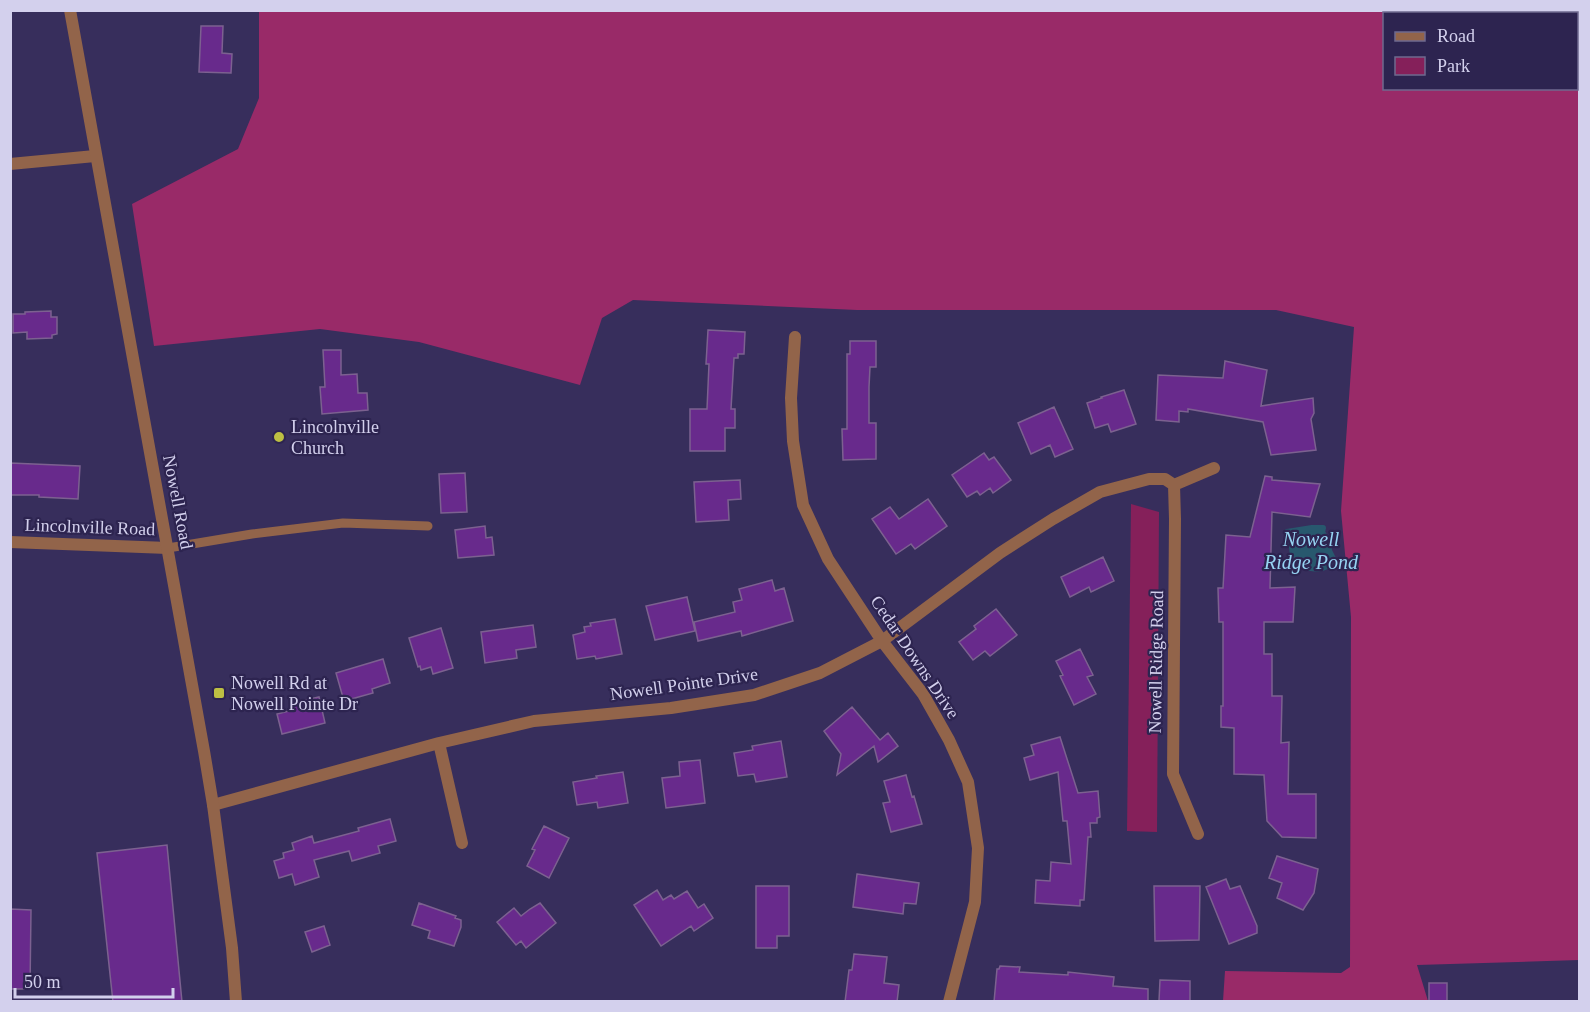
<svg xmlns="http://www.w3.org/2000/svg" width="1590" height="1012" font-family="'Times New Roman',serif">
<rect width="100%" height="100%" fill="#372e5c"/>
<path fill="#85205a" d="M 1131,504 L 1159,512 L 1157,832 L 1127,831 Z"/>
<path fill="#992a68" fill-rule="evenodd" d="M 259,11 L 1579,11 L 1579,960 L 1417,965 L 1428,1001 L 1223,1001 L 1225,971 L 1341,973 L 1350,967 L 1351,617 L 1341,511 L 1354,327 L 1276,310 L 857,310 L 633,300 L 602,318 L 580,385 L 419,342 L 320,329 L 154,346 L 132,204 L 238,149 L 259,98 ZM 1384,14 L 1576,14 L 1576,88 L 1384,88 Z"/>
<path fill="#28586e" d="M 1312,528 L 1323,528 L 1331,541 L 1332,550 L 1336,558 C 1335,560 1333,565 1331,567 C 1321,575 1300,571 1291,564 L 1287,532 Z"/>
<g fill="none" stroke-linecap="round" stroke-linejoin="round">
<path stroke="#28586e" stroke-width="6" d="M 1287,532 L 1312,528 L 1323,528 L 1321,536"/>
</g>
<path fill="#682a8c" stroke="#7c6190" stroke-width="1.5" d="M 201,26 L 223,26 L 222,53 L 232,54 L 231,73 L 199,72 Z
M 51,311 L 51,317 L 57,317 L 57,334 L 52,335 L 52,338 L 27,339 L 27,332 L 13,333 L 13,314 L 25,314 L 25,312 Z
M 708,330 L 745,332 L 744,354 L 738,354 L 738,358 L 734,358 L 731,409 L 735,409 L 735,428 L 725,428 L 725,451 L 690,451 L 690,409 L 707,409 L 709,364 L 706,364 Z
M 850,341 L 876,341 L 876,367 L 870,367 L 869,387 L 869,423 L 876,423 L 876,459 L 843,460 L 842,429 L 847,429 L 847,354 L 850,354 Z
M 323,350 L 341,350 L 341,375 L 357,374 L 358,393 L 367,393 L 368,410 L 322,414 L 320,387 L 325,387 Z
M 1225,361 L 1267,370 L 1261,406 L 1313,398 L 1314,413 L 1311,419 L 1316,450 L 1271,455 L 1263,422 L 1188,409 L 1188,412 L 1179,411 L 1179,422 L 1156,420 L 1158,375 L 1223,378 Z
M 1124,390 L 1136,424 L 1111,432 L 1108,424 L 1095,428 L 1087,403 L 1102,398 L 1101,397 Z
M 1054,407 L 1073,449 L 1055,457 L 1050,445 L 1031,454 L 1018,423 Z
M 984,453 L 989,460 L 994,457 L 1011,480 L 993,493 L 990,488 L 980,495 L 977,491 L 967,497 L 952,475 Z
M 10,463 L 80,466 L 78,499 L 39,497 L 39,495 L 10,495 Z
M 465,473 L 467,512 L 441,513 L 439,474 Z
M 1265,476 L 1272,477 L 1272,480 L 1320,484 L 1310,517 L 1272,512 L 1270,588 L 1295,587 L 1293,622 L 1264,622 L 1264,654 L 1272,654 L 1272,696 L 1282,696 L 1281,743 L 1289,742 L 1288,794 L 1316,794 L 1316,838 L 1282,837 L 1267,821 L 1264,775 L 1234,774 L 1234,728 L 1221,727 L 1221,706 L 1223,706 L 1223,622 L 1219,622 L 1218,588 L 1223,588 L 1226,535 L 1250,537 Z
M 740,480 L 741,499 L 728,500 L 729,520 L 696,522 L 694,482 Z
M 928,499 L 947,526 L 915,549 L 911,544 L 896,554 L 872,519 L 890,507 L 899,519 Z
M 485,526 L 486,538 L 492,537 L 494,555 L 458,558 L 455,530 Z
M 1103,557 L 1114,581 L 1091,592 L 1089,587 L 1070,597 L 1061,577 Z
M 772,580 L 775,591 L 784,588 L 793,621 L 742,636 L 741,631 L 698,641 L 694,622 L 735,612 L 733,602 L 742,600 L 739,589 Z
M 687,597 L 695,631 L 655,640 L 646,606 Z
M 996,609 L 1017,635 L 990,656 L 985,651 L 973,660 L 959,642 L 976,629 L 974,626 Z
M 615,619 L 622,654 L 596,659 L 595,656 L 577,659 L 573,635 L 585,632 L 584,627 L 591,626 L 590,623 Z
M 533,625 L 536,647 L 516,650 L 517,658 L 485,663 L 481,632 Z
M 441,628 L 453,668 L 433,674 L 431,667 L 421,670 L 420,666 L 418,667 L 409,638 Z
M 1080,649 L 1093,675 L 1087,677 L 1096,694 L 1074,705 L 1060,676 L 1063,675 L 1056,661 Z
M 383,659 L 390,683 L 372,689 L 373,693 L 344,701 L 336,673 Z
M 319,697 L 325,723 L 282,734 L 277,714 L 293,710 L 292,703 Z
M 852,707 L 880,740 L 888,733 L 898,746 L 878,762 L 874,746 L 837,775 L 841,754 L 824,731 Z
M 1060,737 L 1078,793 L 1098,791 L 1100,817 L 1097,818 L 1097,823 L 1090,823 L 1091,837 L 1088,837 L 1084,900 L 1080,900 L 1080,906 L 1035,903 L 1036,880 L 1050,881 L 1051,862 L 1071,864 L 1067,821 L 1063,821 L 1058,772 L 1030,780 L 1024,758 L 1034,755 L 1031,745 Z
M 781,741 L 787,777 L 756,782 L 754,774 L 738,776 L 734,753 L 753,750 L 752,746 Z
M 700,760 L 705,803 L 666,808 L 662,778 L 680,776 L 679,762 Z
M 623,772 L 628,803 L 598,808 L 597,802 L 577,805 L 573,782 L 597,778 L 596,776 Z
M 906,775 L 912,797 L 914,796 L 922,824 L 891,832 L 883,803 L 890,802 L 884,781 Z
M 390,819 L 396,841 L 378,846 L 380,853 L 352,861 L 349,851 L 314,860 L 319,877 L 295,885 L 292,874 L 279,878 L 274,861 L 284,858 L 283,853 L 294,850 L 292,843 L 312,836 L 314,843 L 359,831 L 358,828 Z
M 544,826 L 569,838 L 549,878 L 527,866 L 535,850 L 532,849 Z
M 167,845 L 182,1002 L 113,1002 L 97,853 Z
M 1277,856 L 1318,869 L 1314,893 L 1303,910 L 1277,898 L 1282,883 L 1269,878 Z
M 857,874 L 919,883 L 916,904 L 904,903 L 903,914 L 853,907 Z
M 1226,879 L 1230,889 L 1240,886 L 1257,926 L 1257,933 L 1229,944 L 1206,887 Z
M 756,886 L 789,886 L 789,936 L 777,936 L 777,948 L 756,948 Z
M 1154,886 L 1200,886 L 1199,940 L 1155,941 Z
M 657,890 L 663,900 L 671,895 L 674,899 L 687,891 L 698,908 L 704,904 L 713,918 L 694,931 L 691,926 L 661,946 L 634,905 Z
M 419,903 L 456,916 L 455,918 L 461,920 L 461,927 L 454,946 L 428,938 L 430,931 L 412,925 Z
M 540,903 L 556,923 L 526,948 L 521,941 L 516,945 L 497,922 L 514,908 L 521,916 L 530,909 Z
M 10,909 L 31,910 L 30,989 L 10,989 Z
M 324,926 L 330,945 L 312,952 L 305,932 Z
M 854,954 L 887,957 L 884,983 L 899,985 L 897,1002 L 845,1002 L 849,970 L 852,970 Z
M 1000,966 L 1020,967 L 1019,972 L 1068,975 L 1068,972 L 1114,977 L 1113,986 L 1148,989 L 1148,1002 L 994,1002 L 997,969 L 999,969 Z
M 1160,980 L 1190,981 L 1190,1001 L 1159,1001 Z
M 1429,983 L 1447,983 L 1447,1002 L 1429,1002 Z"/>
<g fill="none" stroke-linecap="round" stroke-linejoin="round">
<path stroke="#92644a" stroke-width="9" d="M 168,548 L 252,534 L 343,523 L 428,526"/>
<path stroke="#92644a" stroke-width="12" d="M 10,164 L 95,156
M 795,337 L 791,398 L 793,441 L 803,505 L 828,559 L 882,641 L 923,694 L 949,740 L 968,782 L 978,848 L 975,902 L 949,1002
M 1174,485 L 1214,468
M 10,542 L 168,548
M 439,743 L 462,843
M 213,805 L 439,743 L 534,721 L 671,708 L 754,695 L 820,673 L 882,641 L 1000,553 L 1053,519 L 1100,492 L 1149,479 L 1165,479 L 1174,485 L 1175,519 L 1173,774 L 1198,834"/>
<path stroke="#92644a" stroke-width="12" d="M 70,10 L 204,751 L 213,805 L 232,948 L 236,1002"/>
</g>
<g fill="#bdbf43" stroke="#2d2450" stroke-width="2">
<circle cx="279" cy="437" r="6"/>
<rect x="213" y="687" width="12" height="12" rx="3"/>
</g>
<g text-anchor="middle" stroke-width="4.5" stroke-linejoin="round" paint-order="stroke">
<g font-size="18" fill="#d3d0ed" stroke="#2d2450" text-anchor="start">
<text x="291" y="433">Lincolnville<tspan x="291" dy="21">Church</tspan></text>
<text x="231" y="689">Nowell Rd at<tspan x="231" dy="21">Nowell Pointe Dr</tspan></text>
</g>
<g font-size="18" fill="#d3d0ed" stroke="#2d2450">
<text transform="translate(178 502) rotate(79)" y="6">Nowell Road</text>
<text transform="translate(90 527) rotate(2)" y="6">Lincolnville Road</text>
<text transform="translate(915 657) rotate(56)" y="6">Cedar Downs Drive</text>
<text transform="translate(1156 662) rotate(-89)" y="6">Nowell Ridge Road</text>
<text transform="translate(684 684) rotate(-8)" y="6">Nowell Pointe Drive</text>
</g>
<g font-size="20" font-style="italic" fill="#96d3f2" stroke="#2d2450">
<text x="1311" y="546">Nowell<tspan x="1311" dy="23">Ridge Pond</tspan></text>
</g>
</g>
<rect width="1590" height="1012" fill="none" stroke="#d3d0ed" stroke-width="24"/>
<rect x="1383" y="12" width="195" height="78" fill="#2d2450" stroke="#6f698f" stroke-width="1.5"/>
<rect x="1395" y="32" width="30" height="9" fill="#92644a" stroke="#6f698f" stroke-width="1.5"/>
<text x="1437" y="42" font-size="18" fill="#d3d0ed">Road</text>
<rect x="1395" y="57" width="30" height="18" fill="#85205a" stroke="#6f698f" stroke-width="1.5"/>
<text x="1437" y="72" font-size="18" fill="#d3d0ed">Park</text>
<path d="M15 988v9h158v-9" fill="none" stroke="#d3d0ed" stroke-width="3"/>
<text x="24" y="988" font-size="18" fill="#d3d0ed" stroke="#2d2450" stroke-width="4.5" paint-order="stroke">50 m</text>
</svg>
